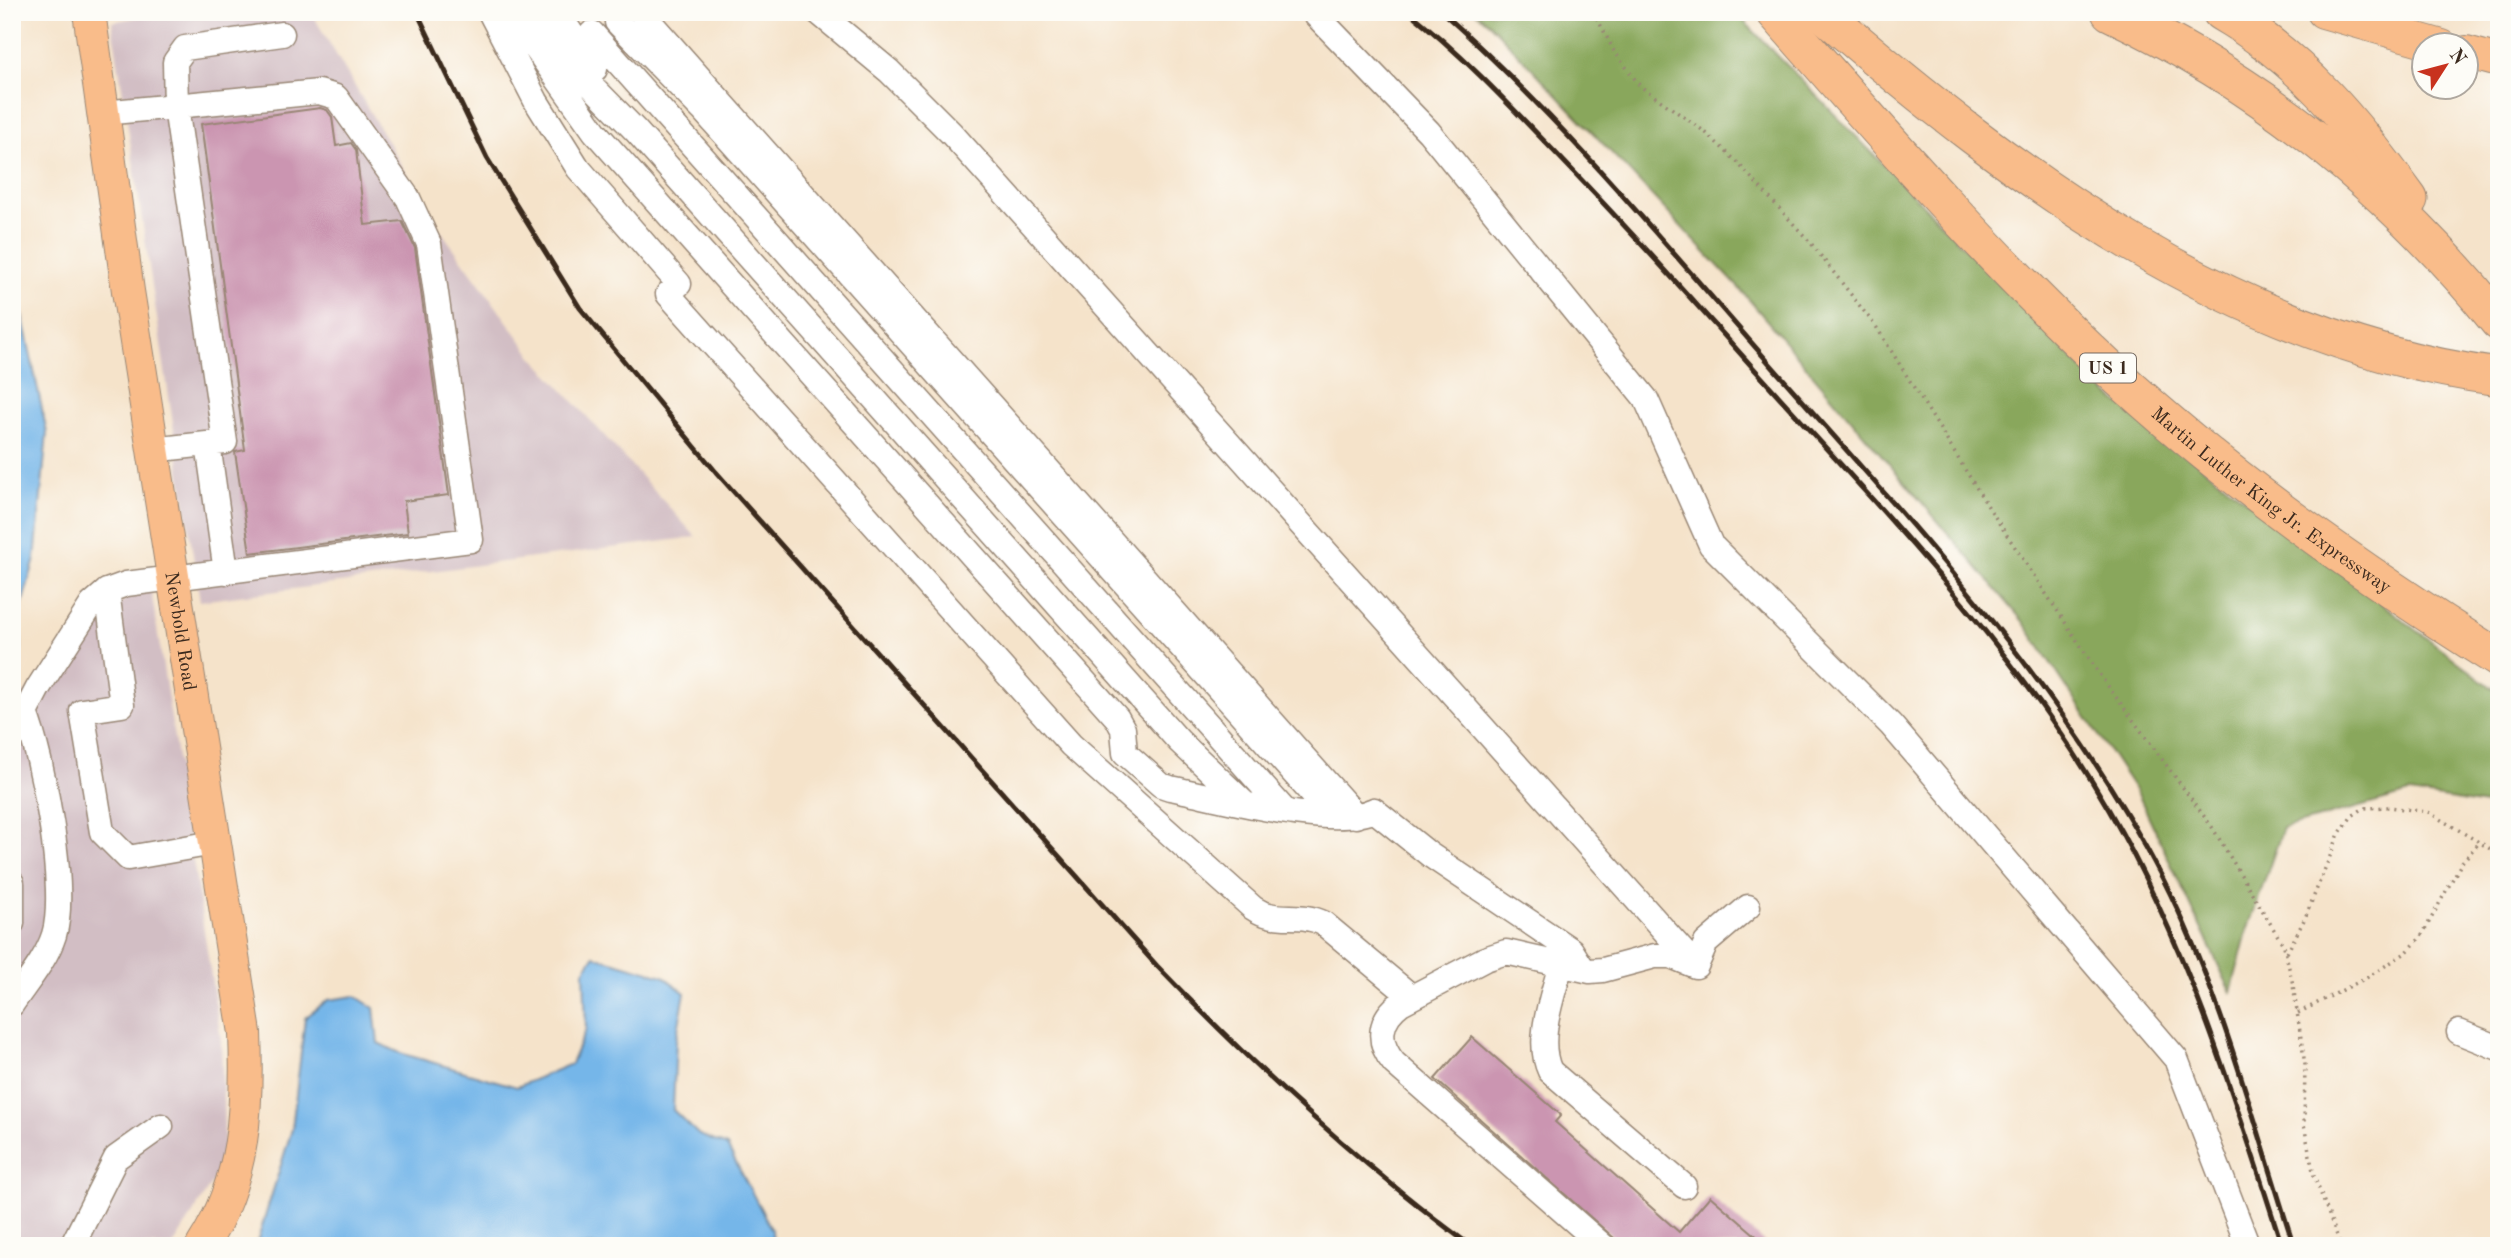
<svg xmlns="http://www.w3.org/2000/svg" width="2511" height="1258" font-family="'Old Standard TT',serif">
<rect width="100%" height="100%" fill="#fdfcf7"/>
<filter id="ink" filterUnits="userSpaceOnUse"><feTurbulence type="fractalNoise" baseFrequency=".0143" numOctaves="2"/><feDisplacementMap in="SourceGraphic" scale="14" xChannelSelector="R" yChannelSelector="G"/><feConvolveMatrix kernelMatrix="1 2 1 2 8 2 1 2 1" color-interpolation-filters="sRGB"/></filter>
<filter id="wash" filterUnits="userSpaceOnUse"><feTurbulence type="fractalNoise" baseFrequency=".00686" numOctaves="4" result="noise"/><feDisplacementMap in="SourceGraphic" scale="28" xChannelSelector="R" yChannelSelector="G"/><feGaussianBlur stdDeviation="1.57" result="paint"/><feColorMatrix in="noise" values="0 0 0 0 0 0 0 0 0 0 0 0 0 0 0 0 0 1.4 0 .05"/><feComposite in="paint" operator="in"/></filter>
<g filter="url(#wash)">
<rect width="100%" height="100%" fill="#f5e3ca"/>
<path fill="#d2bec4" d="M 165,12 L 311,12 L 438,227 L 534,358 L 696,537 L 200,601 L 112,22 Z
M 149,577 L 221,1040 L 225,1161 L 173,1246 L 12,1246 L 12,705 Z"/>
<path fill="#89a75b" stroke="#62683c" stroke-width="2" d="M 1475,12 L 1735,12 L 2106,393 L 2499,693 L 2499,807 L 2410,793 L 2283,828 L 2248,928 L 2231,992 L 2139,796 L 2022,620 L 1740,289 L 1490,24 Z"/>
<path fill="#74b6e9" stroke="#587084" stroke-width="2" d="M 12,223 L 18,247 L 17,290 L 47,433 L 35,559 L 19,615 L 21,648 L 12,673 Z
M 594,956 L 663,976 L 685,993 L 676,1040 L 673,1110 L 699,1135 L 727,1146 L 772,1230 L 773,1246 L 256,1246 L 292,1129 L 305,1018 L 328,1000 L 355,996 L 374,1008 L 378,1043 L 400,1053 L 517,1087 L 571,1064 L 586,1029 L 584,971 Z"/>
<g id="blocks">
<path fill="#cb95b1" d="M 320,108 L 327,110 L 332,117 L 336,146 L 351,143 L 356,150 L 365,225 L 402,221 L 415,248 L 449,495 L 404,501 L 408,533 L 250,553 L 235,452 L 245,450 L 201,124 Z
M 1472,1037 L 1561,1115 L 1555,1122 L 1679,1232 L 1710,1196 L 1768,1246 L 1623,1246 L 1435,1079 Z"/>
</g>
</g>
<g filter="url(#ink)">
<use href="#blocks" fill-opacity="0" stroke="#988674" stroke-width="2"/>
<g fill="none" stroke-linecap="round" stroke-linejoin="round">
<g stroke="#988674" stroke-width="27">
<path id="minor" d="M 490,12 L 536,101 L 578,168 L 679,284 L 668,294 L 1071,745 L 1253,908 C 1276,924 1300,911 1323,923 L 1412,997
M 510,12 L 595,132 L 1117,718 L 1123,729 L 1125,753 L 1161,785 L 1170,788 C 1217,797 1332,830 1374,810 L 1430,855 L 1571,950 L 1583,969
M 536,12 L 581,75 L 636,131 L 1179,741 L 1243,802
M 557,12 L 595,69
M 641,12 L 1356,816
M 818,12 L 889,71 L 951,133 L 1696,966
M 1313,12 L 1429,132 L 1646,399 L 1711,545 L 1891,725 L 2176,1059 L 2248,1246
M 617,22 L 703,110 L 1331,815
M 592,33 L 1285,811
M 208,444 L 226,572
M 152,450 L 225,442 L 176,107 L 175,62 L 185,48 L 282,34
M 107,591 L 122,705 L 82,711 L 102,832 L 128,858 L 214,843
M 12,728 L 25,713 L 38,688 L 92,604 L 107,591 L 126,584 L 471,540 L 429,244 L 408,198 L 336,97 L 319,92 L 103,113
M 12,883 L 12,923
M 1561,964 C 1553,996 1535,1040 1550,1071 L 1684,1186
M 1696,966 L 1706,943 L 1748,907
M 12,1004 C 26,983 46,960 54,935 C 68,890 43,758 25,713
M 2459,1032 L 2499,1048
M 72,1246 L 116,1158 L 161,1126
M 1603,1246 L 1394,1063 C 1376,1042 1379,1019 1401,1003 L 1485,959 L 1506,952 L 1590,971 L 1603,970 L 1655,956 L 1671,956 L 1695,966"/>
</g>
<g stroke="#988674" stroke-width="34">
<g id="major">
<path id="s1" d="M 89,12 L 128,291 L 245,1033 C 248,1108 245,1180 202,1246"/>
<path d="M 2323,12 L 2442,46"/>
<path d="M 2466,52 L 2499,61"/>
</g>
</g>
<g stroke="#988674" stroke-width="39">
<g id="highway">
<path id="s2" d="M 1775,12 C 1882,134 1989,257 2108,368 C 2226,478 2362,573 2499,659"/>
<path d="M 1822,12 C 2016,180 2237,343 2499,377"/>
<path d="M 2110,12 C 2263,84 2393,190 2499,322"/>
<path d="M 2221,12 C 2301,58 2356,126 2409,199"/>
</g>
</g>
<path stroke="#988674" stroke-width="3.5" stroke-dasharray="2 5" stroke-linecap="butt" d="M 1594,12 L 1614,51 L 1640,86 L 1705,132 L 1735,160 L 1810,242 L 1877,328 L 1989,508 L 2102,678 L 2212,827 L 2284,946 L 2293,985 L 2305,1065 L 2304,1125 L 2314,1176 L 2341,1246
M 2287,953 L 2305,918 L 2339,834 L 2352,816 L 2364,808 L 2389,807 L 2428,812 L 2499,854
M 2298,1013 L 2368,977 L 2407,952 L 2421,937 L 2462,862 L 2479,843"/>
<use href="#minor" stroke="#fff" stroke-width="24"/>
<use href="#major" stroke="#f9bc8a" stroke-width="32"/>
<use href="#highway" stroke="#f9bc8a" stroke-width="37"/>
<path stroke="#3b2a1e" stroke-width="5" d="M 417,12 L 487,158 L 580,308 L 716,472 L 1157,966 C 1255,1068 1357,1162 1471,1246
M 1409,12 C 1459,52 1503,98 1548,145 C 1611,210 1671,276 1731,343 C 1863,492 2009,636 2109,810 C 2188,947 2234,1096 2282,1246
M 1442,12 C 1562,119 1664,243 1770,364 C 1913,526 2063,685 2163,879 C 2222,995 2254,1123 2294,1246"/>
</g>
</g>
<g text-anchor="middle" stroke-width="7" stroke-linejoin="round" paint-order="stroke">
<rect fill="#fdfcf7" stroke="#75695f" stroke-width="2" x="2080" y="353.5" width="56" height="29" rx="5"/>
<g font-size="18" font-weight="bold" fill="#3b2a1e">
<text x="2108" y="374">US 1</text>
</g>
<g font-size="19" fill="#3b2a1e" stroke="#fdfcf7">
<text dy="7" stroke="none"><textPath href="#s2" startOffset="698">Martin Luther King Jr. Expressway</textPath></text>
<text dy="7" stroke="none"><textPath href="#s1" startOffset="626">Newbold Road</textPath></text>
</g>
</g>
<rect width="2511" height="1258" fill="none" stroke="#fdfcf7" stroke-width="42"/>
<g transform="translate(2445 66) rotate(54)"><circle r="33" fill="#fdfcf7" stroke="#afa8a0" stroke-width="2"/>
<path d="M0-5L12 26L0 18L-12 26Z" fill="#c8321e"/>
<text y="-10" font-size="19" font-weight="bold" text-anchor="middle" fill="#3b2a1e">N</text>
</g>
</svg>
